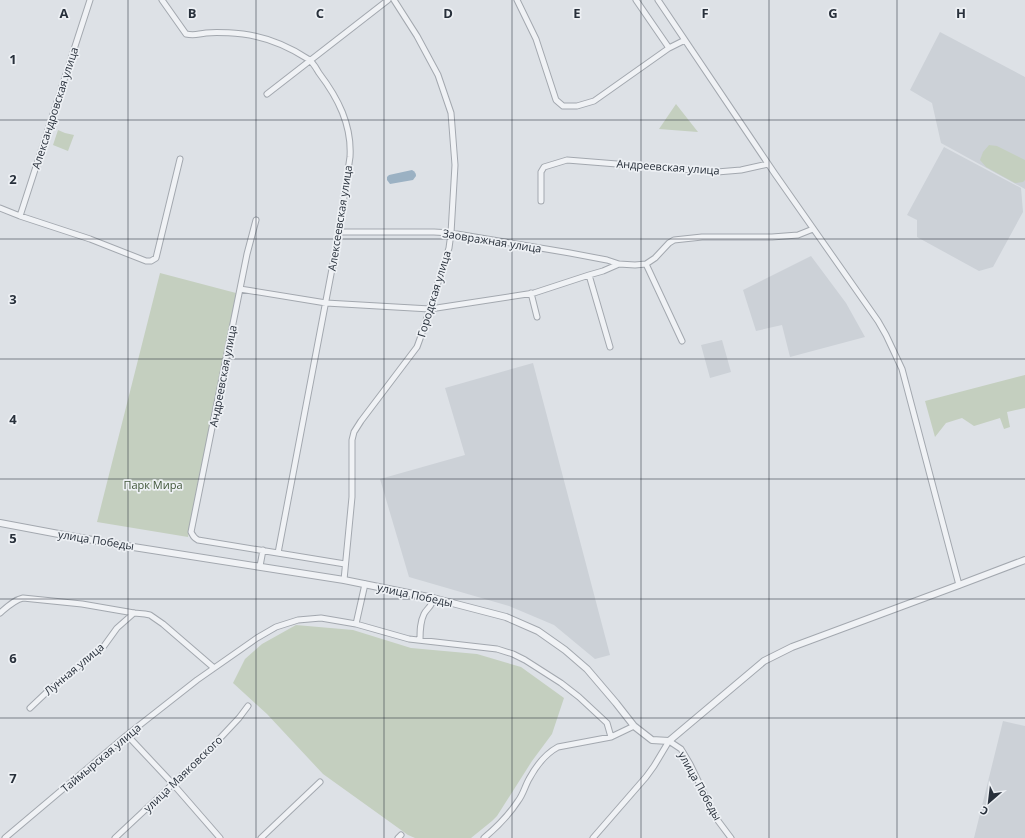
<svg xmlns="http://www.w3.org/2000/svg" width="1025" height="838" font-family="'Open Sans',sans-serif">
<rect width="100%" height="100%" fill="#dde1e6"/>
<path fill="#ccd1d7" d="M 940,32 L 1025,77 L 1025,189 L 941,143 L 932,103 L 910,90 Z
M 944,147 L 1021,188 L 1023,212 L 993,267 L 979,271 L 917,237 L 917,220 L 907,215 Z
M 811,256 L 846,303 L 865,337 L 790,357 L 782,325 L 756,331 L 743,290 Z
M 722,340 L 731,372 L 710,378 L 701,345 Z
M 533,363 L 610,655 L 595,659 L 554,625 L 509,606 L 409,577 L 380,479 L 465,455 L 445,388 Z
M 1003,721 L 1025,726 L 1025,838 L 974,838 Z"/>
<path fill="#c4cfbf" d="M 676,104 L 698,132 L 659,129 Z
M 58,130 L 65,133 L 62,142 L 65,133 L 74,135 L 68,151 L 53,145 Z
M 989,145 L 997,146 L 1025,160 L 1025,180 L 1023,182 L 1015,183 L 986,167 L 980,160 L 983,152 Z
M 160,273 L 236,293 L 188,537 L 97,522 Z
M 1025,375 L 1025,408 L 1007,412 L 1010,427 L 1004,429 L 1000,418 L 974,426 L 962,418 L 946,423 L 935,437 L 925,401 Z
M 296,625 L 353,630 L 411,648 L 477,654 L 521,667 L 564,698 L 552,734 L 532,761 L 497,816 L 492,821 L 471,838 L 415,838 L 408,835 L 323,774 L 267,714 L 233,683 L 245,659 L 262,644 Z"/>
<path fill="#9bb1c3" d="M 412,170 C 415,172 416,173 416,176 L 413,180 L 390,184 L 387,180 L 387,177 L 389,175 Z"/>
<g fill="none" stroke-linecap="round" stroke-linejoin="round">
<g stroke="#a3a8af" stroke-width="7">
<path id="minor" d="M 162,0 L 186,34 C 195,36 197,34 206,33 C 217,32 232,33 243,34 C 266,37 288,46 308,59 C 313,62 316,68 319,73 C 338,98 352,125 350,157 L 339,232 L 278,553
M 517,0 L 536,39 L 555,97 L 556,100 L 563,106 L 577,106 L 594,101 L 669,48 L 685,40
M 636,0 L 669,48
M 658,0 L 775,174 L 878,321 L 886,335 L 902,369 L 959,585
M 267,94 L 388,0
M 541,201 L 541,172 L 544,167 L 567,160 L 717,172 L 741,170 L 768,164
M 0,208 L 20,216 L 90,239 L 146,261 L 151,261 L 156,258 L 180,159
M 20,216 L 90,0
M 256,220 L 247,254 L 191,532 C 193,536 194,538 198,540 L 345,564
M 339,232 L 434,232 L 451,233 L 570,253 L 607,260 L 619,264
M 646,264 L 682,341
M 589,275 L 610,347
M 240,289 L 326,303 L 430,309 L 534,293 L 589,275 L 603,271 L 619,264 L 635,265 L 646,264 L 655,258 L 669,243 L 674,240 L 702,237 L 772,237 L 798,235 L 813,229
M 531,293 L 537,317
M 260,566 L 263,550
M 344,580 L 352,497 L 352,440 L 354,432 L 361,421 L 417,347 L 421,336 L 449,248 L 451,233 L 455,165 L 451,113 L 438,75 L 417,36 L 394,0
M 0,613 C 7,607 14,600 23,598 L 82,604 L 134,613 L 145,614 L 150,615 L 163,624 L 214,668
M 356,624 L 365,584
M 420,640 C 420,631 420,622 424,614 C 427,608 433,606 433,598
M 30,708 L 50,689 L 104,646 L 117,628 L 134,613
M 127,735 L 173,784 L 220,838
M 5,838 L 127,735 L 197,680 L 257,638 L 276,627 L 298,620 L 321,618 L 356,624 L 409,639 L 497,649 L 513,654 L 525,660 L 561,683 L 579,697 L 607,723 L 611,737
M 115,838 L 209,750 L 239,718 L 248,706
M 261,838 L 320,782
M 398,838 L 401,835
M 484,838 C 497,827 509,815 518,801 C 523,795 525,786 529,779 C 536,766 545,754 558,747 L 611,737 L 634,726
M 593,838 L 646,777 L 654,766 L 669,741 L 681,749 L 690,764 L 716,818 L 731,838"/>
</g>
<g stroke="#a3a8af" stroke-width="8">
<path id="tertiary" d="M 0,523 L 64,535 L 127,546 L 344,580 L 433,598 L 506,617 L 538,631 L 565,650 L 587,669 L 616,703 L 634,726 L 652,740 L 669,741 L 764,661 L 792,647 L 959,585 L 1025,560"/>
</g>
<use href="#minor" stroke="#f0f2f5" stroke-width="5"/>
<use href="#tertiary" stroke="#f0f2f5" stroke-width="6"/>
</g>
<path fill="none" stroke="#28303b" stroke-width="1" stroke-opacity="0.55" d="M 128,0 L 128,838M 256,0 L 256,838M 384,0 L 384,838M 512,0 L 512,838M 641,0 L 641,838M 769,0 L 769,838M 897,0 L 897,838M 0,120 L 1025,120M 0,239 L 1025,239M 0,359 L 1025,359M 0,479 L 1025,479M 0,599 L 1025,599M 0,718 L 1025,718"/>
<g text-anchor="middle" stroke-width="3.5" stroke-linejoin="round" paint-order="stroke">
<g font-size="11" fill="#28303b" stroke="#edf0f4">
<text transform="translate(55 108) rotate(-72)" y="4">Александровская улица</text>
<text transform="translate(668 167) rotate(4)" y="4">Андреевская улица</text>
<text transform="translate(340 218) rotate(-81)" y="4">Алексеевская улица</text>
<text transform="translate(492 241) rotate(9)" y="4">Заовражная улица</text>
<text transform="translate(434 294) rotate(-73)" y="4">Городская улица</text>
<text transform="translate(223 376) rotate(-79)" y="4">Андреевская улица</text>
<text transform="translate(96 540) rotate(9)" y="4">улица Победы</text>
<text transform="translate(415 595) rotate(12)" y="4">улица Победы</text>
<text transform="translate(74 669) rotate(-40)" y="4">Лунная улица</text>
<text transform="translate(101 758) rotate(-40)" y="4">Таймырская улица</text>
<text transform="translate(183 774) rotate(-44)" y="4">улица Маяковского</text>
<text transform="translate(700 786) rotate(61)" y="4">улица Победы</text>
</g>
<g font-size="11" fill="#3f5537" stroke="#edf0f4">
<text x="153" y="489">Парк Мира</text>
</g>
</g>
<g font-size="13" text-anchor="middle" font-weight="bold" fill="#28303b" stroke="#edf0f4" stroke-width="3.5" stroke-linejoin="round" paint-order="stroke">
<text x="64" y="18">A</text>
<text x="192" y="18">B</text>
<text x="320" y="18">C</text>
<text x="448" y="18">D</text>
<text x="577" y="18">E</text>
<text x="705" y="18">F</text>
<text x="833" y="18">G</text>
<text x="961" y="18">H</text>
<text x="13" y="64">1</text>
<text x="13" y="184">2</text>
<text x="13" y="304">3</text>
<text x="13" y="424">4</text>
<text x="13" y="543">5</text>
<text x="13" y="663">6</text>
<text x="13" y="783">7</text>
</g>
<g transform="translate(989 802) rotate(208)" stroke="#edf0f4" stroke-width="3" paint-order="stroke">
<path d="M0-3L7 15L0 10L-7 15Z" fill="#28303b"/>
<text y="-6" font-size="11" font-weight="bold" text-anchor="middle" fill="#28303b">С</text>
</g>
</svg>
